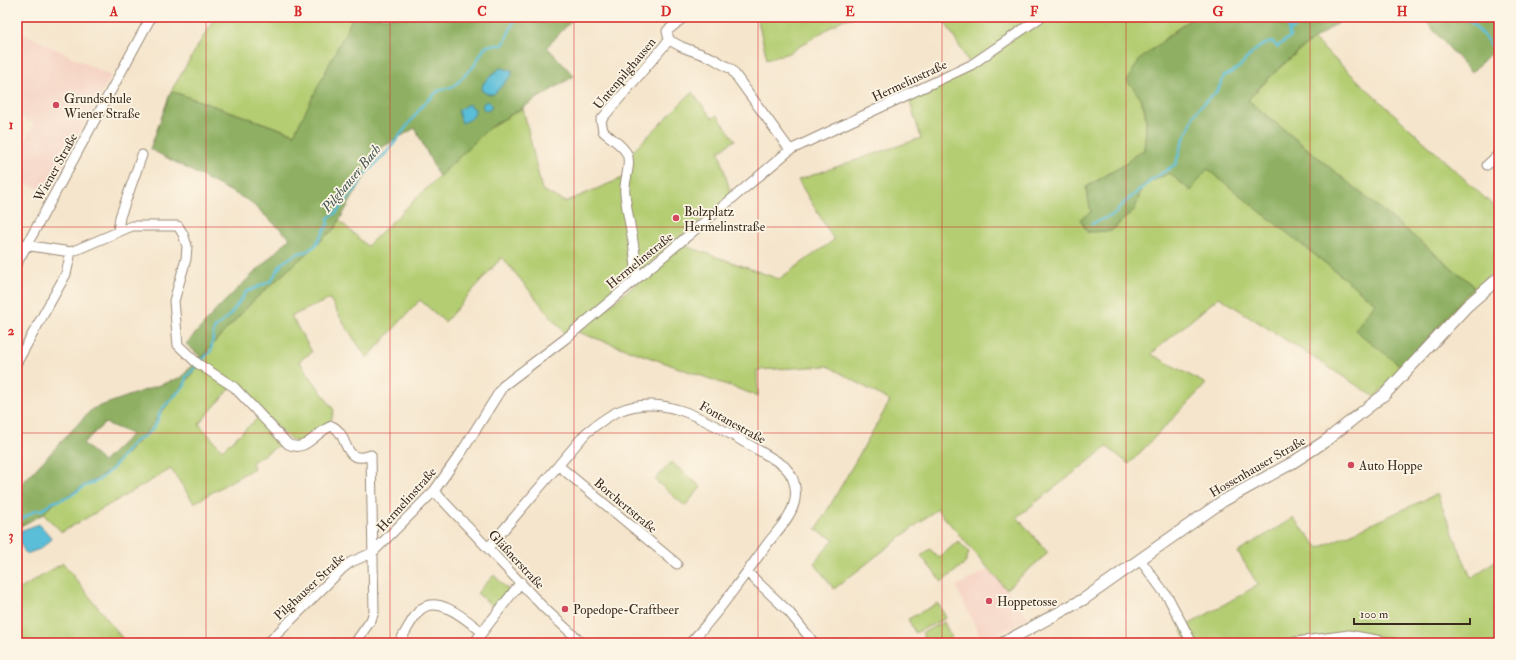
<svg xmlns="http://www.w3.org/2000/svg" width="1516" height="660" font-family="'IM FELL Double Pica',serif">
<rect width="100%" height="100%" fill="#fcf5e5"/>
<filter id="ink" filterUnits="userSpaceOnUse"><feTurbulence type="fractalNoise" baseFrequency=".025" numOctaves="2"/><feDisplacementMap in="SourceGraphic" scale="8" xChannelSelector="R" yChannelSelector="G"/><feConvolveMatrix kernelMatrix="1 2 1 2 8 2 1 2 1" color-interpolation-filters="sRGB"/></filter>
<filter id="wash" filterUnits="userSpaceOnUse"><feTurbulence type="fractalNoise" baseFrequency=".012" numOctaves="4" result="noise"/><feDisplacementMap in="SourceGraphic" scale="16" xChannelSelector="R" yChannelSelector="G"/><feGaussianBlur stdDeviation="0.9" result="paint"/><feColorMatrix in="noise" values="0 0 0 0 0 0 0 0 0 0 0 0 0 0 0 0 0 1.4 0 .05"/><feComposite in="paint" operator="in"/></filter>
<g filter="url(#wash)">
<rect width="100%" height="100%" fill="#f5e5cc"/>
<path fill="#f5d2c3" d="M 23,33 L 111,76 L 46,192 L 17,180 L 17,156 L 34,124 L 17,115 L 17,42 Z
M 990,569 L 1029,618 L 983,643 L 956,586 Z"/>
<path fill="#b4cd72" stroke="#787c48" d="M 215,17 L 353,17 L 295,134 L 171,91 Z
M 757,17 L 854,17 L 842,20 L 789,53 L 767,59 Z
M 942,17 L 1193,17 L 1164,39 L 1136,91 C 1149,111 1146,127 1144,150 L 1132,157 L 1127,163 L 1086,187 L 1091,212 L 1087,232 L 1111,231 L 1135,209 L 1142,186 L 1169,173 L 1207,169 L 1376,303 L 1474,286 L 1248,100 L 1279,68 L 1313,39 L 1499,211 L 1499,268 L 1479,285 L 1375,397 L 1219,297 L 1151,354 L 1206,384 L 1129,464 L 1107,447 L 1017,517 L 1048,553 L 1006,589 L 937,509 L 834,589 L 814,563 L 834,539 L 816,530 L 890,401 L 828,366 L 757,370 L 758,396 L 578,332 L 683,245 L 779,279 L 834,240 L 798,180 L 921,138 L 909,99 L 972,68 Z
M 692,92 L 712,118 L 717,115 L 735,140 L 719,151 L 731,195 L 565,334 L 502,257 L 445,322 L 420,300 L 367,358 L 344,324 L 330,299 L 291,316 L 312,352 L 299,361 L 334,410 L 331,421 L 298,443 L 286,436 L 234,384 L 199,424 L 222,450 L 258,418 L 281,444 L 252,462 L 254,468 L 194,503 L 171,469 L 62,532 L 43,514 L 52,505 L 110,470 L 139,441 L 195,370 L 209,348 L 253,301 L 335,228 L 339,220 L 367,246 L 489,128 L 523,108 L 542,190 L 565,202 L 625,177 L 630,154 Z
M 671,462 L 701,487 L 685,506 L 655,480 Z
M 1437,494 L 1471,578 L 1499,558 L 1499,643 L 1188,643 L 1181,629 L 1258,585 L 1238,552 L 1293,518 L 1319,548 Z
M 958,541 L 969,552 L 965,563 L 942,582 L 921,556 L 930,549 L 939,558 Z
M 63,563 L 126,643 L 17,643 L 17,591 Z
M 494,575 L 509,591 L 495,608 L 477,593 Z
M 938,603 L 946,618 L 915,633 L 908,619 Z
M 944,622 L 954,643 L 927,643 L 922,633 Z"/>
<path fill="#8fb064" stroke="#656d41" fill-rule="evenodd" d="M 353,17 L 575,17 L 547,47 L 574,76 L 489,128 L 439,177 L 415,128 L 381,148 L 335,228 L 253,301 L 209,348 L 195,370 L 139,441 L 110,470 L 52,505 L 43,514 L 17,528 L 17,489 L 92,409 L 182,377 L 200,356 L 186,344 L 220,306 L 290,238 L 249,201 L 150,149 L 171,91 L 294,134 ZM 105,423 L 132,434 L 103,462 L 83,443 Z
M 1193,17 L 1347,17 C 1309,41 1278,66 1248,100 L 1474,286 L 1402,367 L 1355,330 L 1375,303 L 1207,169 L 1191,191 L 1169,173 L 1142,186 L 1135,209 L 1111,231 L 1087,232 L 1080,219 L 1091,212 L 1086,187 L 1127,163 L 1132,157 L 1144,150 C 1147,118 1150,106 1127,81 L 1139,60 Z
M 1422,17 L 1499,17 L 1499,45 L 1471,73 Z"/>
<path fill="#5abed8" stroke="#4a747b" d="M 500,68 L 512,70 L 512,75 L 494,94 L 487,94 L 481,90 L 484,82 Z
M482.5 106a4.5 4.5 0 1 1 9 0a4.5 4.5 0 1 1-9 0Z
M 468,104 L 475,109 C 476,118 469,120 462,123 L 458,111 Z
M 39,524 L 50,536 L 51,540 L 40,549 L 26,554 L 17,538 L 17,532 Z"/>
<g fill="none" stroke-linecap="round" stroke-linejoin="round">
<path stroke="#5abed8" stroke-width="2.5" d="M 1464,17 L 1473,24 L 1493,47
M 1289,32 C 1296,23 1308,23 1311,17
M 1091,224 L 1115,214 L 1124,203 L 1153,179 L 1176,164 C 1180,149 1182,141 1190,126 C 1192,122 1193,116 1196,112 C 1206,97 1219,96 1224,76 C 1229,74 1234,71 1238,68 C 1248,58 1258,43 1273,42 L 1277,47 L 1291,36 L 1289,35 L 1288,20 L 1296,17
M 17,522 L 36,510 L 42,510 L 52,503 L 70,496 L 85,486 L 99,480 L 112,469 L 133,443 L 150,432 L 157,422 L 161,410 L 185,385 L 186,377 L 211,351 L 214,329 L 230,315 L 246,292 L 271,281 L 282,263 L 296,254 L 307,251 L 315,246 L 328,224 L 328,218 L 336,213 L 358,186 L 363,176 L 388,151 L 423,105 L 438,91 L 454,86 L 474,66 L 485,47 L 491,45 L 503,45 L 516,17"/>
</g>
</g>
<g filter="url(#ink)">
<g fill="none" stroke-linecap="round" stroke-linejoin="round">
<g stroke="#988875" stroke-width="11">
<path id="minor" d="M 669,40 L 667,31 L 684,17
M 1487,165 L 1499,154
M 118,231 L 120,217 L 142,155
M 17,244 L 71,252 L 132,226 L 178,226 L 183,234 L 187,246 L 186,259 L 174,301 L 178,345 L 197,363 L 234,387 L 288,444 C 306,454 317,430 332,426 C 350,434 341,466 371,455 L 374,612 L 371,620 L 355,643
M 17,263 L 151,17
M 636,279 C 637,248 628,223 625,194 C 623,181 632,166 627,154 C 623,145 610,138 603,131 L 601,120 L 669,40 L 682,47 L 712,58 L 731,69 L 790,150
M 17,362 L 66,274 L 71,252
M 559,466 L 677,564
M 434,491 L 544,608 L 582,643
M 488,548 L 586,433 C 596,425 607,416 619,411 C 661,393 704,419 739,439 C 754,448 770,456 784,466 C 793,475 797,486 795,499 C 793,515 777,531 768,543 C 743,577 719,612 690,643
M 1141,561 L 1169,599 L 1192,643
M 747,572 L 789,612 L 814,643
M 268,643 L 342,569 L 351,562 L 372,553 L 434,491 L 461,453 L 503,386 L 565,339 L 790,150 L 971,65 L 1041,17
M 399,643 C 405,633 411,620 419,611 C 437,592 469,622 482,632
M 474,643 L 521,582
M 1288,643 L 1349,635 L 1393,643"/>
</g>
<g stroke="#988875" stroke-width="13">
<path id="tertiary" d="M 1003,643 L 1084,599 L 1223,501 L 1292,463 L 1324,442 L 1385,394 L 1467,306 L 1499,278"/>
</g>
<use href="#minor" stroke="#fff" stroke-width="9"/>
<use href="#tertiary" stroke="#fff" stroke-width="11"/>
</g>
</g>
<path fill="none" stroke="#d62828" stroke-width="1" stroke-opacity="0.55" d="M 206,17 L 206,643M 390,17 L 390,643M 574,17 L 574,643M 758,17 L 758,643M 942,17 L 942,643M 1126,17 L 1126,643M 1310,17 L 1310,643M 17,227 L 1499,227M 17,433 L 1499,433"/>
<g fill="#d1495b" stroke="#fcf5e5" stroke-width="1.5">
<circle cx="56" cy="105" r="4"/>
<circle cx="676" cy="218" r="4"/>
<circle cx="1351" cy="465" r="4"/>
<circle cx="989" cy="601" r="4"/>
<circle cx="565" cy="609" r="4"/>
</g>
<g text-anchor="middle" stroke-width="3.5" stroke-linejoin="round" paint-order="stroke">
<g font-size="13" fill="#3b2a1e" stroke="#fcf5e5">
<text transform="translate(624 73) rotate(-50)" y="5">Untenpilghausen</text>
<text transform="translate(909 80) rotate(-25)" y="5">Hermelinstraße</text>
<text transform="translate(55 167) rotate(-61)" y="5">Wiener Straße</text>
<text transform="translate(639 260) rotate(-39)" y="5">Hermelinstraße</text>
<text transform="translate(733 422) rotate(29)" y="5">Fontanestraße</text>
<text transform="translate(1257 466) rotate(-30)" y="5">Hossenhauser Straße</text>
<text transform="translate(406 499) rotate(-48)" y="5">Hermelinstraße</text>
<text transform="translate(626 505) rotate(40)" y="5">Borchertstraße</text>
<text transform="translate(517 559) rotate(47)" y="5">Gläßnerstraße</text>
<text transform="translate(309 586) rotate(-43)" y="5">Pilghauser Straße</text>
</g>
<g font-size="13" fill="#3b2a1e" stroke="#fcf5e5" text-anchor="start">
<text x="64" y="103">Grundschule<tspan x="64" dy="15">Wiener Straße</tspan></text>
<text x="684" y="216">Bolzplatz<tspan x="684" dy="15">Hermelinstraße</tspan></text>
<text x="1359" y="470">Auto Hoppe</text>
<text x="997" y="606">Hoppetosse</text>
<text x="573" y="614">Popedope-Craftbeer</text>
</g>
<g font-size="14" font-style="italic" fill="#445656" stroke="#fcf5e5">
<text transform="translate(351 178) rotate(-50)" y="5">Pilghauser Bach</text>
</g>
</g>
<rect width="1516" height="660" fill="none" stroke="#fcf5e5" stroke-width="44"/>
<path d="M1354 618v6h116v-6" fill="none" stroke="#3b2a1e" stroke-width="2"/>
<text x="1360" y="618" font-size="12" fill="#3b2a1e" stroke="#fcf5e5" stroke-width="3" paint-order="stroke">100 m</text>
<rect x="22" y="22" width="1472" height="616" fill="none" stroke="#d62828" stroke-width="1.5"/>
<g font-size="13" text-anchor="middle" font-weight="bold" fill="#d62828">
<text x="114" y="16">A</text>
<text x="298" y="16">B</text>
<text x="482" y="16">C</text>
<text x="666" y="16">D</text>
<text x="850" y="16">E</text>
<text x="1034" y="16">F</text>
<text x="1218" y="16">G</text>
<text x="1402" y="16">H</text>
<text x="11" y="129">1</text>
<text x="11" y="335">2</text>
<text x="11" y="540">3</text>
</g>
</svg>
